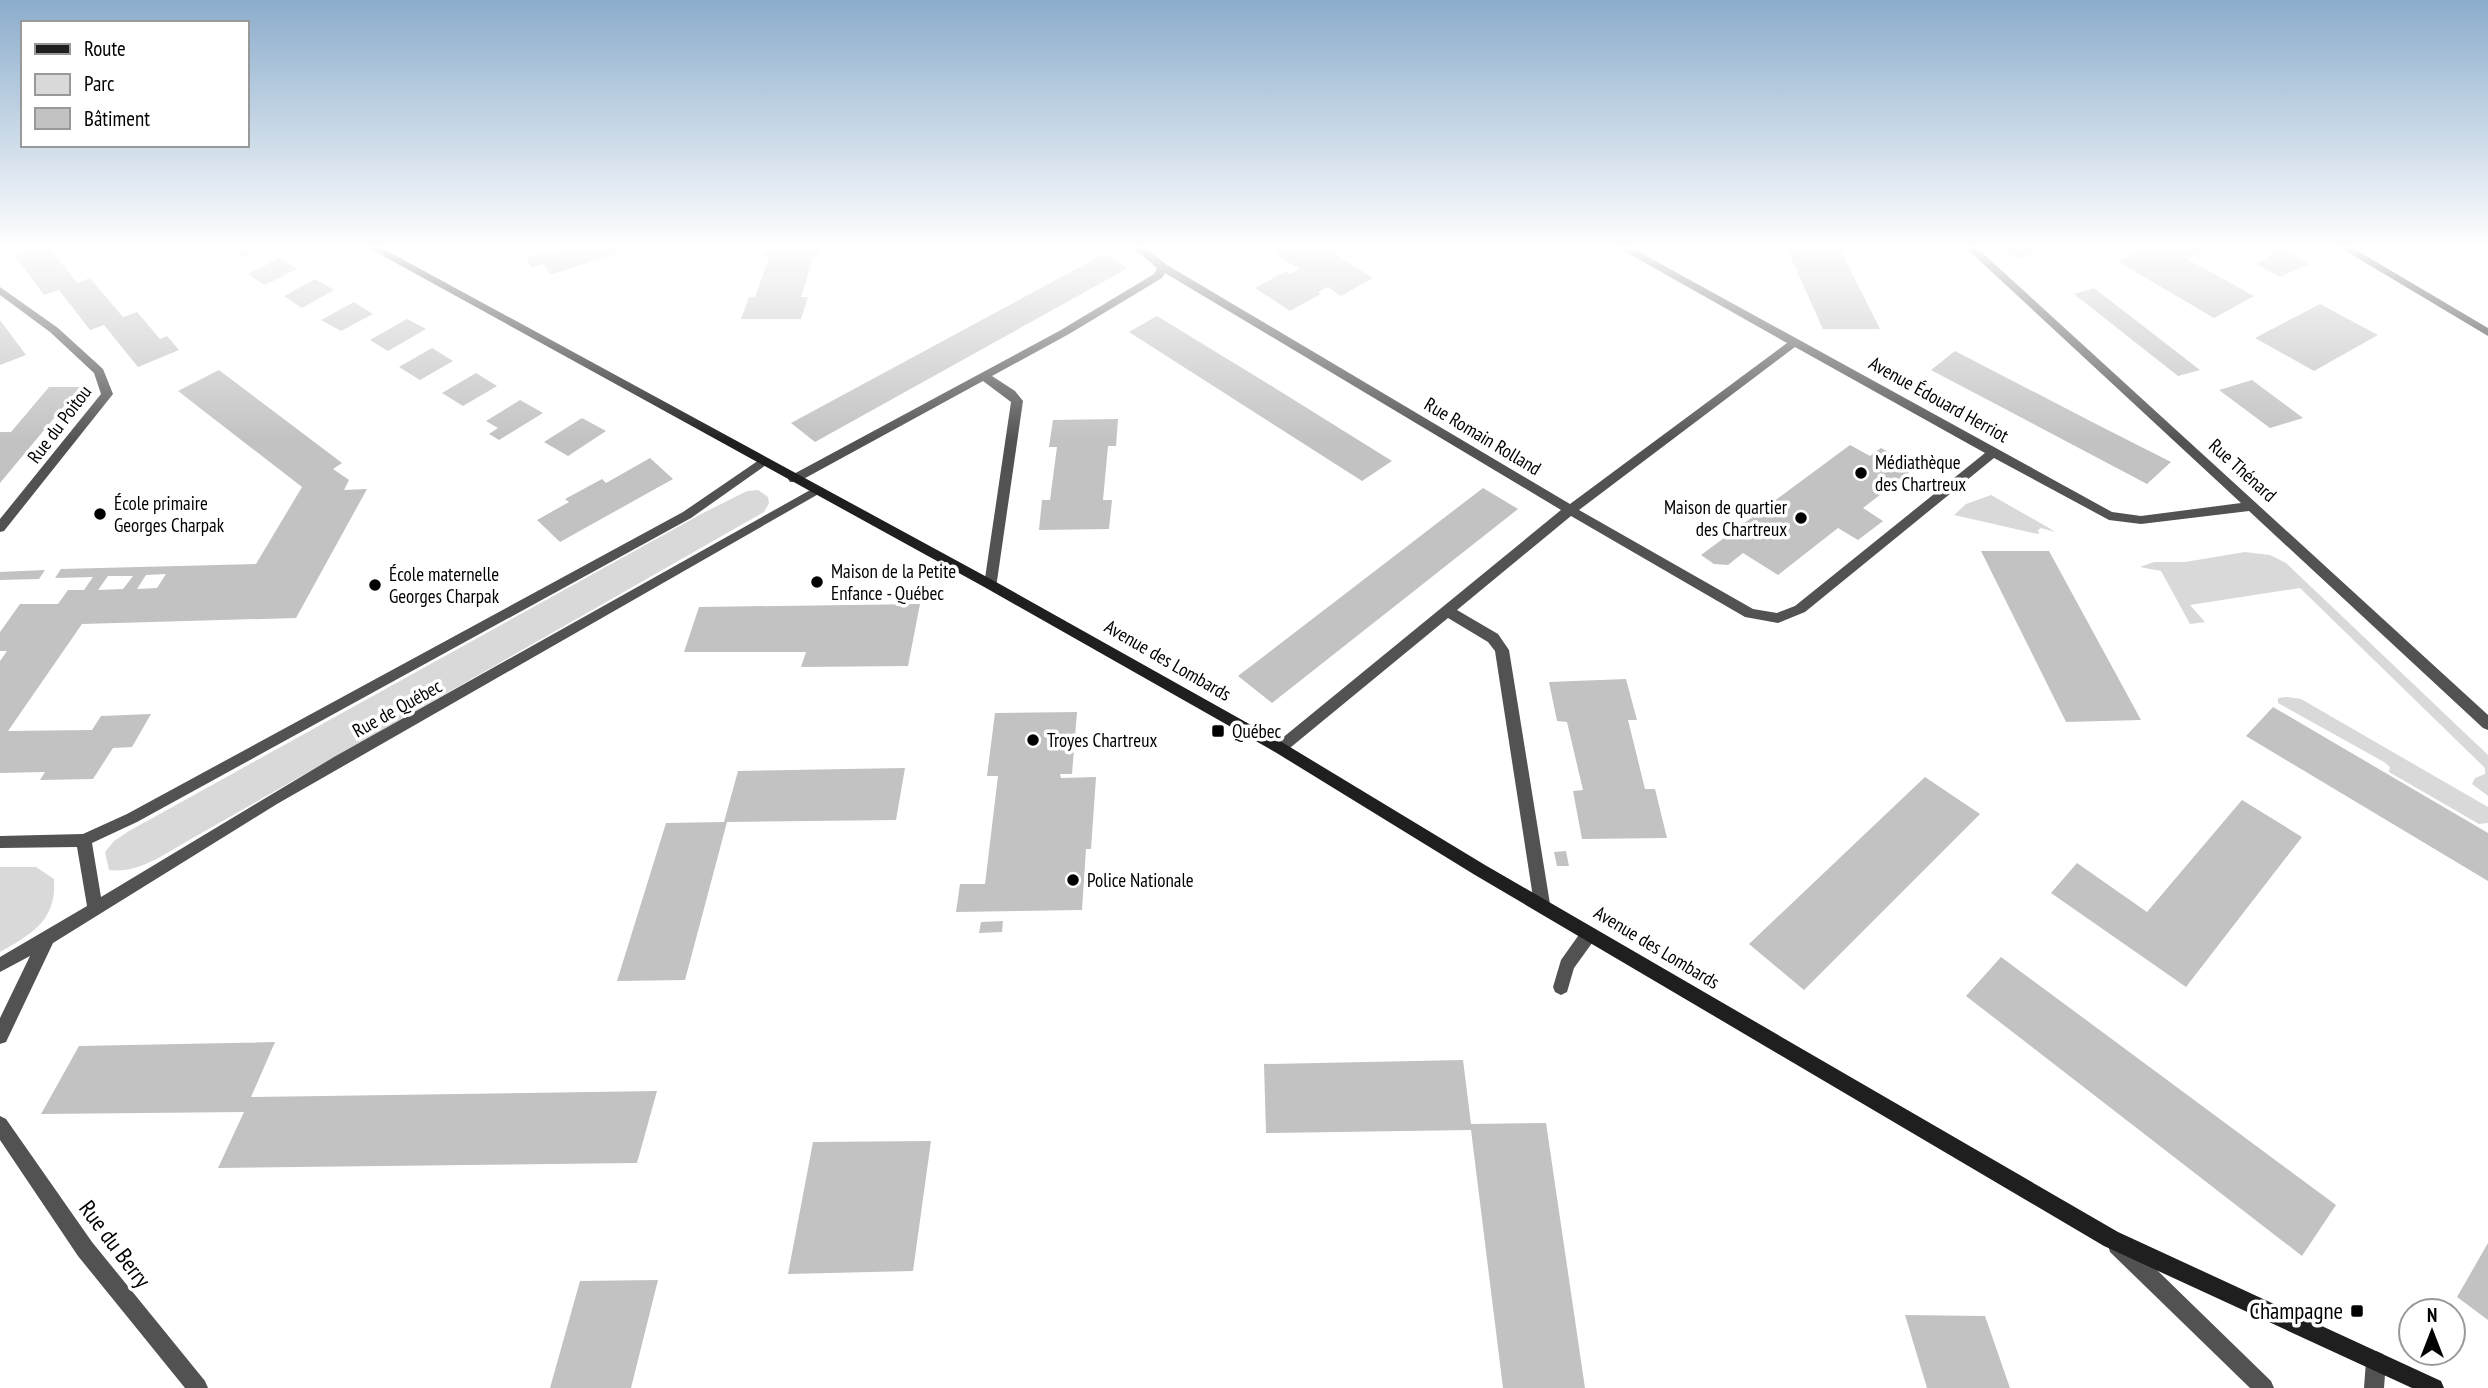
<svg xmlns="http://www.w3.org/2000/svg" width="2488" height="1388" font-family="'PT Sans Narrow',sans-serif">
<rect width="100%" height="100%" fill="#fff"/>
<path fill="#d9d9d9" d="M 758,490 L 768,497 L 769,503 L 764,512 L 191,839 C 166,853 139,874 109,870 L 105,852 L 114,841 L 129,831 L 705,512 L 747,491 Z
M 1991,495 L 2049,528 L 2055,532 L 2041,528 L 2038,530 L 2039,534 L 2033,533 L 1954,515 L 1966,504 Z
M 2245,552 L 2270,555 L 2286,563 L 2488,755 L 2488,796 L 2472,784 L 2475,778 L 2485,774 L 2485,768 L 2300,588 L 2190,605 L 2205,622 L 2190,624 L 2161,571 L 2140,567 L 2154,562 L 2185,562 Z
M 2287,697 L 2301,699 L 2488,807 L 2488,823 L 2479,824 L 2389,772 L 2390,767 L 2384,762 L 2278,703 L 2278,698 Z
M 0,867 L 36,867 L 54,879 C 57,920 32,934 0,952 Z"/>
<path fill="#c2c2c2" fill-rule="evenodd" d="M 41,247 L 49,247 L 77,283 L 90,278 L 123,317 L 137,312 L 160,339 L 167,336 L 179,350 L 138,367 L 104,325 L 90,330 L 59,290 L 44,295 L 15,256 Z
M 232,247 L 266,247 L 243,257 Z
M 576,247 L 590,247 L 580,252 L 596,247 L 634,248 L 550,275 L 544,264 L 531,268 L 526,258 L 548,251 L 550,255 Z
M 766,247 L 823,247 L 820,256 L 813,257 L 801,297 L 808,297 L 801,319 L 741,319 L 749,297 L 755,297 L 769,257 L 762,257 Z
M 1282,247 L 1324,247 L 1373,278 L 1341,296 L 1328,287 L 1318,292 L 1321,294 L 1290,311 L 1255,288 L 1286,271 L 1290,274 L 1299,269 L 1273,252 Z
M 1786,247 L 1839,247 L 1880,329 L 1823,329 Z
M 2008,247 L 2044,247 L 2019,259 L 2003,249 Z
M 2150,247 L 2163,247 L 2169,251 L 2177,247 L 2212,247 L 2187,259 L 2254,296 L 2214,318 L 2117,261 Z
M 2276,249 L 2284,250 L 2309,264 L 2280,277 L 2255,264 L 2273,255 L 2269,253 Z
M 1104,254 L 1128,268 L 815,442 L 791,423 Z
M 279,258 L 297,269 L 265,285 L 248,274 Z
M 315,279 L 334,290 L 302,308 L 284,296 Z
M 2094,288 L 2200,370 L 2178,376 L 2074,294 Z
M 354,302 L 373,314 L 341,331 L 321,320 Z
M 2320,304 L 2378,335 L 2314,371 L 2255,338 Z
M 1157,316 L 1270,385 L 1392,461 L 1362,481 L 1129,332 Z
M 407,319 L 426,329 L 388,351 L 370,340 Z
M 0,320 L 26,355 L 0,365 Z
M 432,348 L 453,361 L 420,380 L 399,367 Z
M 1955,351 L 2096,424 L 2171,462 L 2147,484 L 1931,370 Z
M 219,370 L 342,463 L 333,469 L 349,480 L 344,490 L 367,489 L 296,618 L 82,624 L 8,731 L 92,730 L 101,716 L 151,714 L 132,747 L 113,748 L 93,779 L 40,780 L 45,772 L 0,773 L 0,661 L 7,651 L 0,651 L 0,632 L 20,604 L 58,604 L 68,590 L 84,590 L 93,577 L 55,578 L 61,569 L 256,564 L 302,487 L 178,391 ZM 166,574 L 157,588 L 137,589 L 146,575 ZM 108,576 L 133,576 L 123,589 L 98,590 Z
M 476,373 L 497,386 L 463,406 L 442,393 Z
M 2252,380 L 2303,418 L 2270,428 L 2219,390 Z
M 49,387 L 80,387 L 0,483 L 0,432 L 11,432 Z
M 520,400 L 543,413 L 499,440 L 489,434 L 498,428 L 486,421 Z
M 582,418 L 606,431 L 568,456 L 544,442 Z
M 1118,419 L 1116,446 L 1108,446 L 1103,500 L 1112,500 L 1109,529 L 1039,530 L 1042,500 L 1050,500 L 1057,447 L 1049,447 L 1053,420 Z
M 1850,445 L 1870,456 L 1881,448 L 1916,467 L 1863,508 L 1883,521 L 1858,540 L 1838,528 L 1778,575 L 1743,553 L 1728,565 L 1714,564 L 1701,555 Z
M 650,458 L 673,479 L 560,542 L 537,520 L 569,502 L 565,499 L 602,479 L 606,483 Z
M 1483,488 L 1518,509 L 1272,703 L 1238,676 Z
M 1981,551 L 2049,551 L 2141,720 L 2066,722 Z
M 45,570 L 39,579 L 0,580 L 0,572 Z
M 920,604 L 908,666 L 801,667 L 806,652 L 684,652 L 699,607 Z
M 1626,679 L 1637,720 L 1628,720 L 1645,789 L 1655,789 L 1667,838 L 1582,839 L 1573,791 L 1583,790 L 1567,722 L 1557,721 L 1549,682 Z
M 2273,707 L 2488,833 L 2488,881 L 2246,736 Z
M 1077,712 L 1072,774 L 1060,774 L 1061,778 L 1096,777 L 1091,849 L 1086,849 L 1082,910 L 956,912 L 960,884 L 985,884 L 998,776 L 987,776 L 995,713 Z
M 905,768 L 896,820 L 727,822 L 685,980 L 617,981 L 666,823 L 724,822 L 738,771 Z
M 1925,777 L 1980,814 L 1804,990 L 1749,944 Z
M 2242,800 L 2302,837 L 2186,987 L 2051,893 L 2077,863 L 2147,912 Z
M 1566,851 L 1569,866 L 1557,866 L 1554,852 Z
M 1003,921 L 1002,932 L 979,933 L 981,922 Z
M 2001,957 L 2336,1205 L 2302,1256 L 1966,996 Z
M 275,1042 L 251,1097 L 657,1091 L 637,1163 L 218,1168 L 244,1112 L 41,1114 L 79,1046 Z
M 1463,1060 L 1471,1124 L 1546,1123 L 1585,1388 L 1503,1388 L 1471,1130 L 1266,1133 L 1264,1064 Z
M 931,1141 L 913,1271 L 788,1274 L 813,1142 Z
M 2488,1243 L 2488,1320 L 2457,1297 Z
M 658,1280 L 631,1388 L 550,1388 L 580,1281 Z
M 1905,1315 L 1985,1316 L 2010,1388 L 1927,1388 Z"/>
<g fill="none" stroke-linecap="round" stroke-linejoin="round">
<path fill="#525252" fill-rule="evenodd" d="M 1132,247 L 1144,247 L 1167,265 L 1570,504 L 1787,343 L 1617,247 L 1630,247 L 2112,512 L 2141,516 L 2241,503 L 1965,247 L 1976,247 L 2488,715 L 2488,730 L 2483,728 L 2249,511 L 2141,524 L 2109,520 L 1994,458 L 1805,612 L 1778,623 L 1745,617 L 1571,516 L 1457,610 L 1498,634 L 1509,650 L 1550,904 L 1548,909 L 1542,911 L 1536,909 L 1534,904 L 1495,651 L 1488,642 L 1448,618 L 1285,752 L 1275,752 L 1273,748 L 1275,744 L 1561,510 L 1165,273 L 1162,278 L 1069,334 L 992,376 L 1015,391 L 1023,401 L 996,588 L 991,590 L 984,585 L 1011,402 L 983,381 L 798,482 L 790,482 L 788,479 L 790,476 L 1061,330 L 1154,274 L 1157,268 ZM 1795,347 L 1985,453 L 1795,606 L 1777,613 L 1753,609 L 1579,510 Z
M 0,287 L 58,328 L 103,369 L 113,394 L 4,531 L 0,532 L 0,519 L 101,394 L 94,373 L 50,332 L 0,295 Z
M 762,458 L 768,462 L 766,465 L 691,518 L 137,822 L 92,843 L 101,897 L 334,757 L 812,489 L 816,488 L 822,492 L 277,804 L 53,943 L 6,1042 L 0,1044 L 0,1018 L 30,956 L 0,972 L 0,957 L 87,906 L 77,847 L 0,848 L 0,836 L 83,834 L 127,814 L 683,512 Z
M 1589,927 L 1595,929 L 1597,934 L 1595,939 L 1574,968 L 1567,992 L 1561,995 L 1555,992 L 1553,987 L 1561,960 L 1583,929 Z
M 0,1116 L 6,1119 L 92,1242 L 205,1381 L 208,1388 L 185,1388 L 78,1256 L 0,1140 Z
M 2117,1236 L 2124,1238 L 2271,1381 L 2274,1388 L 2250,1388 L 2110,1252 L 2108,1245 L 2110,1238 Z
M 2376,1351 L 2383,1354 L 2386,1361 L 2384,1388 L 2364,1388 L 2366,1361 L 2369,1354 Z"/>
<path fill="#1f1f1f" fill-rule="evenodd" d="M 367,247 L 380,247 L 996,582 L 1285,744 L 1485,865 L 2118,1232 L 2441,1381 L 2444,1388 L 2412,1388 L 2104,1246 L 1475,875 L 1275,752 L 986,588 Z
M 2339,247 L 2351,247 L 2488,328 L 2488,336 Z"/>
</g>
<linearGradient id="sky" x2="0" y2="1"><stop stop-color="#8baccb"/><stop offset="0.56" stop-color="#fff"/><stop offset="1" stop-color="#fff" stop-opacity="0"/></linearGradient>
<rect width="2488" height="441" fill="url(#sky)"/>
<g fill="#000" stroke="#fff" stroke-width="2.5">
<circle cx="1861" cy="473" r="7"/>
<circle cx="100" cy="514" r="7"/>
<circle cx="1801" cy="518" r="7"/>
<circle cx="817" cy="582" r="7"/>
<circle cx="375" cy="585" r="7"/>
<rect x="1211" y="724" width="14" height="14" rx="3.5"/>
<circle cx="1033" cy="740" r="7"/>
<circle cx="1073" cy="880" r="7"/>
<rect x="2350" y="1304" width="14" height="14" rx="3.5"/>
</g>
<g text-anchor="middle" stroke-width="7" stroke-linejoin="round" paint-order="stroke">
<g font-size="19" fill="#000" stroke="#fff">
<text transform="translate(1939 399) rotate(29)" y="7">Avenue Édouard Herriot</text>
<text transform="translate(59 424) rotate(-53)" y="7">Rue du Poitou</text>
<text transform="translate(1483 436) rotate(31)" y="7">Rue Romain Rolland</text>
<text transform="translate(2243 470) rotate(42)" y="7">Rue Thénard</text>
<text transform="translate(1168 660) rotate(30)" y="7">Avenue des Lombards</text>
<text transform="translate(397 708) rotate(-29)" y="7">Rue de Québec</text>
<text transform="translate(1657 947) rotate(31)" y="7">Avenue des Lombards</text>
</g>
<g font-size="19" fill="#000" stroke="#fff" text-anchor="start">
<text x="1875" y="469">Médiathèque<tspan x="1875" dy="22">des Chartreux</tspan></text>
<text x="114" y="510">École primaire<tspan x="114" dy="22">Georges Charpak</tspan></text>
<text x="1787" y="514" text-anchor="end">Maison de quartier<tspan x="1787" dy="22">des Chartreux</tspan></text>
<text x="831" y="578">Maison de la Petite<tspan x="831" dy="22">Enfance - Québec</tspan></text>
<text x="389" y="581">École maternelle<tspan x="389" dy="22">Georges Charpak</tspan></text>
<text x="1232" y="738">Québec</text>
<text x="1047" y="747">Troyes Chartreux</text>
<text x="1087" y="887">Police Nationale</text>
</g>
<g font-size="23" fill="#000" stroke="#fff">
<text transform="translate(115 1244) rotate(53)" y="8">Rue du Berry</text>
</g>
<g font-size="23" fill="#000" stroke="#fff" text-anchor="end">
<text x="2343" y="1319">Champagne</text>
</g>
</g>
<rect x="21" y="21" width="228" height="126" fill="#ffffff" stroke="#999999" stroke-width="2"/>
<rect x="35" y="44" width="35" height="10" fill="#1f1f1f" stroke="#999999" stroke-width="2"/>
<text x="84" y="56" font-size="21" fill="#000000">Route</text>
<rect x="35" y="74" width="35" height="21" fill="#d9d9d9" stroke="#999999" stroke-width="2"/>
<text x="84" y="91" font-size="21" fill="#000000">Parc</text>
<rect x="35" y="108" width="35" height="21" fill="#c2c2c2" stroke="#999999" stroke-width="2"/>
<text x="84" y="126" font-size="21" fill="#000000">Bâtiment</text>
<g transform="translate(2432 1332)"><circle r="33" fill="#ffffff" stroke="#999999" stroke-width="2"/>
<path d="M0-5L12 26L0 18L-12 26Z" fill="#000000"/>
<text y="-10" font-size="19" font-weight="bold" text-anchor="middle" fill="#000000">N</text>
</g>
</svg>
